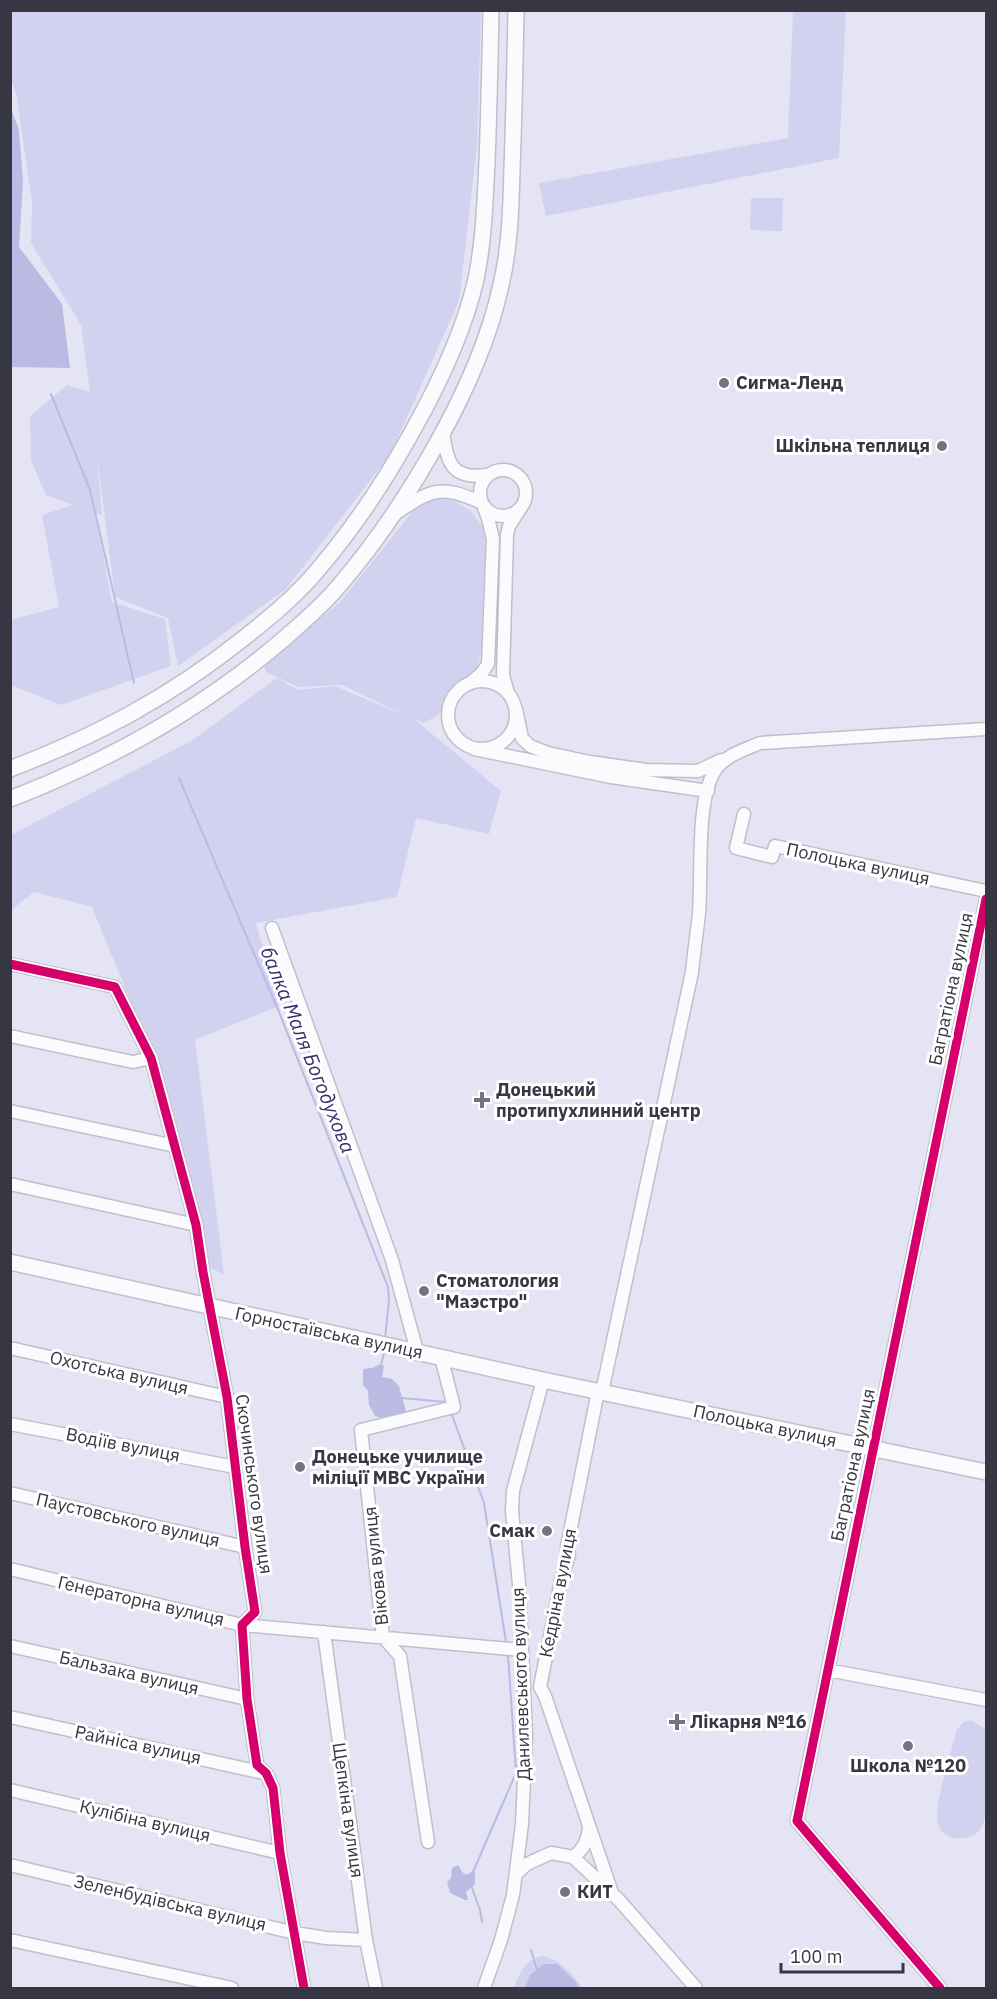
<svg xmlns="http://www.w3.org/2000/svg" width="997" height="1999" font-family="'IBM Plex Sans',sans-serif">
<rect width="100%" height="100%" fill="#e4e4f4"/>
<path fill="#d2d2f0" d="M 11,11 L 481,11 L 477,146 L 459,301 L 390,455 L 286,589 L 178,666 L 168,618 L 115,597 L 97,456 L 102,515 L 95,513 L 112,602 L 165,619 L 171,666 L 61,705 L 11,685 L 11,620 L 59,607 L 42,515 L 73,505 L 46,495 L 31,460 L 30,416 L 67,385 L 90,392 L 81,325 L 31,243 L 32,202 L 16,93 L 11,79 Z
M 793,11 L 846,11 L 839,158 L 546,216 L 539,183 L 788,138 Z
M 751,198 L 783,198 L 782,231 L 750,230 Z
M 443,495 L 471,511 L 488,534 L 490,622 L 475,674 L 437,716 L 423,723 L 414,719 L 501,791 L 489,834 L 416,818 L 397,897 L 256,923 L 279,1006 L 195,1040 L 224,1274 L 207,1267 L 154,1059 L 92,907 L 34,892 L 11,910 L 11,835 L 191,741 L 277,678 L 298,690 L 335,686 L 411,718 L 342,685 L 298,687 L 266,672 L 264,666 L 340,602 L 417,506 Z
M 972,1721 L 986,1729 L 986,1812 C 985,1820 983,1827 977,1833 C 965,1842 943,1841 938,1824 C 933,1805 952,1751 957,1729 L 964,1722 Z
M 543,1956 C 562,1961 571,1973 583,1988 L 514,1988 C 520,1973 525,1959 543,1956 Z"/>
<path fill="#babae2" d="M 10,106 L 19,130 L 23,182 L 19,247 L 62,304 L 70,368 L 11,367 Z
M 381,1364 L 384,1366 L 382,1377 L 392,1379 L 399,1386 L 406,1412 L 388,1420 L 375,1416 L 369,1405 L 368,1391 L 363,1385 L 363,1369 L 372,1368 Z
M 458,1865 L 462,1872 L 466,1875 L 475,1870 L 475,1884 L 466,1892 L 468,1900 L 465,1900 L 450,1893 L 447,1882 L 451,1878 L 452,1868 Z
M 544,1964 L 557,1964 L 575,1981 L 579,1988 L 525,1988 L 530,1975 Z"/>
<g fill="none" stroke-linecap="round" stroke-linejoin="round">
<path stroke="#babae2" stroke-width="2" d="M 51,394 L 90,490 L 134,683
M 179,778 L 279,1012 L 388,1287 L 389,1300 L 385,1339
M 381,1365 L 384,1353
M 401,1398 L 447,1402
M 452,1415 L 484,1503 L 506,1642
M 473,1872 L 516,1773 L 508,1655
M 471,1885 L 480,1910 L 482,1922
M 531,1950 L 537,1970"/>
<g stroke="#bfbfcb" stroke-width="15">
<path id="minor" d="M 443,432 C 447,462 451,480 487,475
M480 493a23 23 0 1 1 46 0a23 23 0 1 1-46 0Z
M 395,514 C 432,489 440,484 482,503 L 488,518 L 493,539 L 488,664 L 482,673 L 469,684
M448 715a34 34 0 1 1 68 0a34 34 0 1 1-68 0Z
M 508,693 L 503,675 L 507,535 L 509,526 L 522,506
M 516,709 L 522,738 L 530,746 L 548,753 L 590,762 L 646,770 L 698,771 L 721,760
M 474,749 L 611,777 L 708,791
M 744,814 L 736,848 L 772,857 L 775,846 L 986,891
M 272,928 L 392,1260 L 417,1351
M 10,964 L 115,987 L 151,1058 L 196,1225 L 203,1272 L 227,1397 L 245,1547 L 255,1612 L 242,1625 L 247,1699 L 257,1765 L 266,1773 L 273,1788 L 280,1853 L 304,1988
M 10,1036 L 133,1062 L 151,1058
M 10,1111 L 175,1146
M 10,1184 L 196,1225
M 10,1348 L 227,1397
M 598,1391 L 567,1547 L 569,1555 L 561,1581 L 540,1687 L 545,1696 L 612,1893
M 602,1392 L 692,972 C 694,952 697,932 699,913 C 702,875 696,803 714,772 C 723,756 744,750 760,743 L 986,729
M 10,1424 L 235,1467
M 10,1493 L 245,1547
M 10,1569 L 242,1625 L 522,1650
M 324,1632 L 366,1940 L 376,1988
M 10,1646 L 247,1699
M 828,1670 L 986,1700
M 10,1717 L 264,1773
M 10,1790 L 280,1853
M 428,1842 L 400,1656 L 383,1637 L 361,1430 L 454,1407 L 441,1357
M 573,1857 C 584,1850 588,1839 589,1827
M 10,1865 L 295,1933 L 326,1938 L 366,1940
M 517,1873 L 527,1864 L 551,1853 L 573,1857 L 619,1900 L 696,1988
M 10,1940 L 232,1988
M 484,1988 L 501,1940 L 513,1895 L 522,1824 L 526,1734 L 519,1584 L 512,1511 L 513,1491 L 543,1380
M 940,1988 L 797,1821 L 986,899"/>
</g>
<g stroke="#bfbfcb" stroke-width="18">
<path id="major" d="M 10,769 C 98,735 170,697 244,638 C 269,618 295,597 316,572 C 353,529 385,481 412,432 C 439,384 464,332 476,279 C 484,240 485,201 487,162 C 489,111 490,61 491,10
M 10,799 C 111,760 204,708 286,637 C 304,621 322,606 338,587 C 375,544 408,495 436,445 C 464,395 489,341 501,285 C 510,247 511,208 512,169 C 514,116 515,63 516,10
M 10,1262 L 543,1380 L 986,1472"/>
</g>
<use href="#minor" stroke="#fbfbfd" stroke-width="12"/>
<use href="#major" stroke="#fbfbfd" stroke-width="15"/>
<g stroke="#fff" stroke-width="13">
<path id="cycleway" d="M 10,964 L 115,987 L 151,1058 L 196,1225 L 203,1272 L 227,1397 L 245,1547 L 255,1612 L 242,1625 L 247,1699 L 257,1765 L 266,1773 L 273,1788 L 280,1853 L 304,1988
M 940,1988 L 797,1821 L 986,899"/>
</g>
<use href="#cycleway" stroke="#d6006c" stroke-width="9"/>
</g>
<g fill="#737480" stroke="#fff" stroke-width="2">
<circle cx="724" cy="383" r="6"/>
<circle cx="942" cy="446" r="6"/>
<path d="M479 1091h6v6h6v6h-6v6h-6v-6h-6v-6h6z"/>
<circle cx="424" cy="1291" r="6"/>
<circle cx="300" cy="1467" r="6"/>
<circle cx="547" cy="1531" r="6"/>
<path d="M674 1713h6v6h6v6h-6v6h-6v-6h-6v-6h6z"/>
<circle cx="908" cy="1746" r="6"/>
<circle cx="565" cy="1892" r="6"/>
</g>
<g text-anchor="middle" stroke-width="6" stroke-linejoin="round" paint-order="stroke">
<g font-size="18" font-weight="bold" fill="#363742" stroke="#fff" text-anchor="start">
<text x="736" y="389">Сигма-Ленд</text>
<text x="930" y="452" text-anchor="end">Шкільна теплиця</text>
<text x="496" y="1096">Донецький<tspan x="496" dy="21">протипухлинний центр</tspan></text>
<text x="436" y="1287">Стоматология<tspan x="436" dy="21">"Маэстро"</tspan></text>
<text x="312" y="1463">Донецьке училище<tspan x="312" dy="21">міліції МВС України</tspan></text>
<text x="535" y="1537" text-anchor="end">Смак</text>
<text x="690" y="1728">Лікарня №16</text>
<text x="908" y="1772" text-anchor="middle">Школа №120</text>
<text x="577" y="1898">КИТ</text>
</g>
<g font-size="18" fill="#363742" stroke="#fff">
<text transform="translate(858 864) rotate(12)" y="6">Полоцька вулиця</text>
<text transform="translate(951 989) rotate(-78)" y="6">Багратіона вулиця</text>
<text transform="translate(329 1333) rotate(12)" y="6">Горностаївська вулиця</text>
<text transform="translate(119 1373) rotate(13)" y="6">Охотська вулиця</text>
<text transform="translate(765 1426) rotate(12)" y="6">Полоцька вулиця</text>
<text transform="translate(123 1445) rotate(11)" y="6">Водіїв вулиця</text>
<text transform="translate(853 1465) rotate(-78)" y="6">Багратіона вулиця</text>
<text transform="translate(254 1484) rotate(82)" y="6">Скочинського вулиця</text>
<text transform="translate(128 1520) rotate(13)" y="6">Паустовського вулиця</text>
<text transform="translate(376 1566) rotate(-96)" y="6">Вікова вулиця</text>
<text transform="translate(558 1593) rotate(-79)" y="6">Кедріна вулиця</text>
<text transform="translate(141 1601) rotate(13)" y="6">Генераторна вулиця</text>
<text transform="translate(129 1673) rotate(13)" y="6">Бальзака вулиця</text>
<text transform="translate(521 1684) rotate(-92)" y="6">Данилевського вулиця</text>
<text transform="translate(138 1745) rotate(12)" y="6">Райніса вулиця</text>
<text transform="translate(348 1810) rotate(82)" y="6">Щепкіна вулиця</text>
<text transform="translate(145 1821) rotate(13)" y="6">Кулібіна вулиця</text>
<text transform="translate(170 1903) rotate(13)" y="6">Зеленбудівська вулиця</text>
</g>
<g font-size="20" font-style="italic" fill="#362e6c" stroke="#fff">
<text transform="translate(308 1050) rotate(68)" y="7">балка Маля Богодухова</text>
</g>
</g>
<rect width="997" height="1999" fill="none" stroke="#363742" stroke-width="24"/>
<path d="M781 1963v9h122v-9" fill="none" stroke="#363742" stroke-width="3"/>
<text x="790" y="1963" font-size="18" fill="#363742" stroke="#ffffff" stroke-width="4.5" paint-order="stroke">100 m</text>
</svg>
